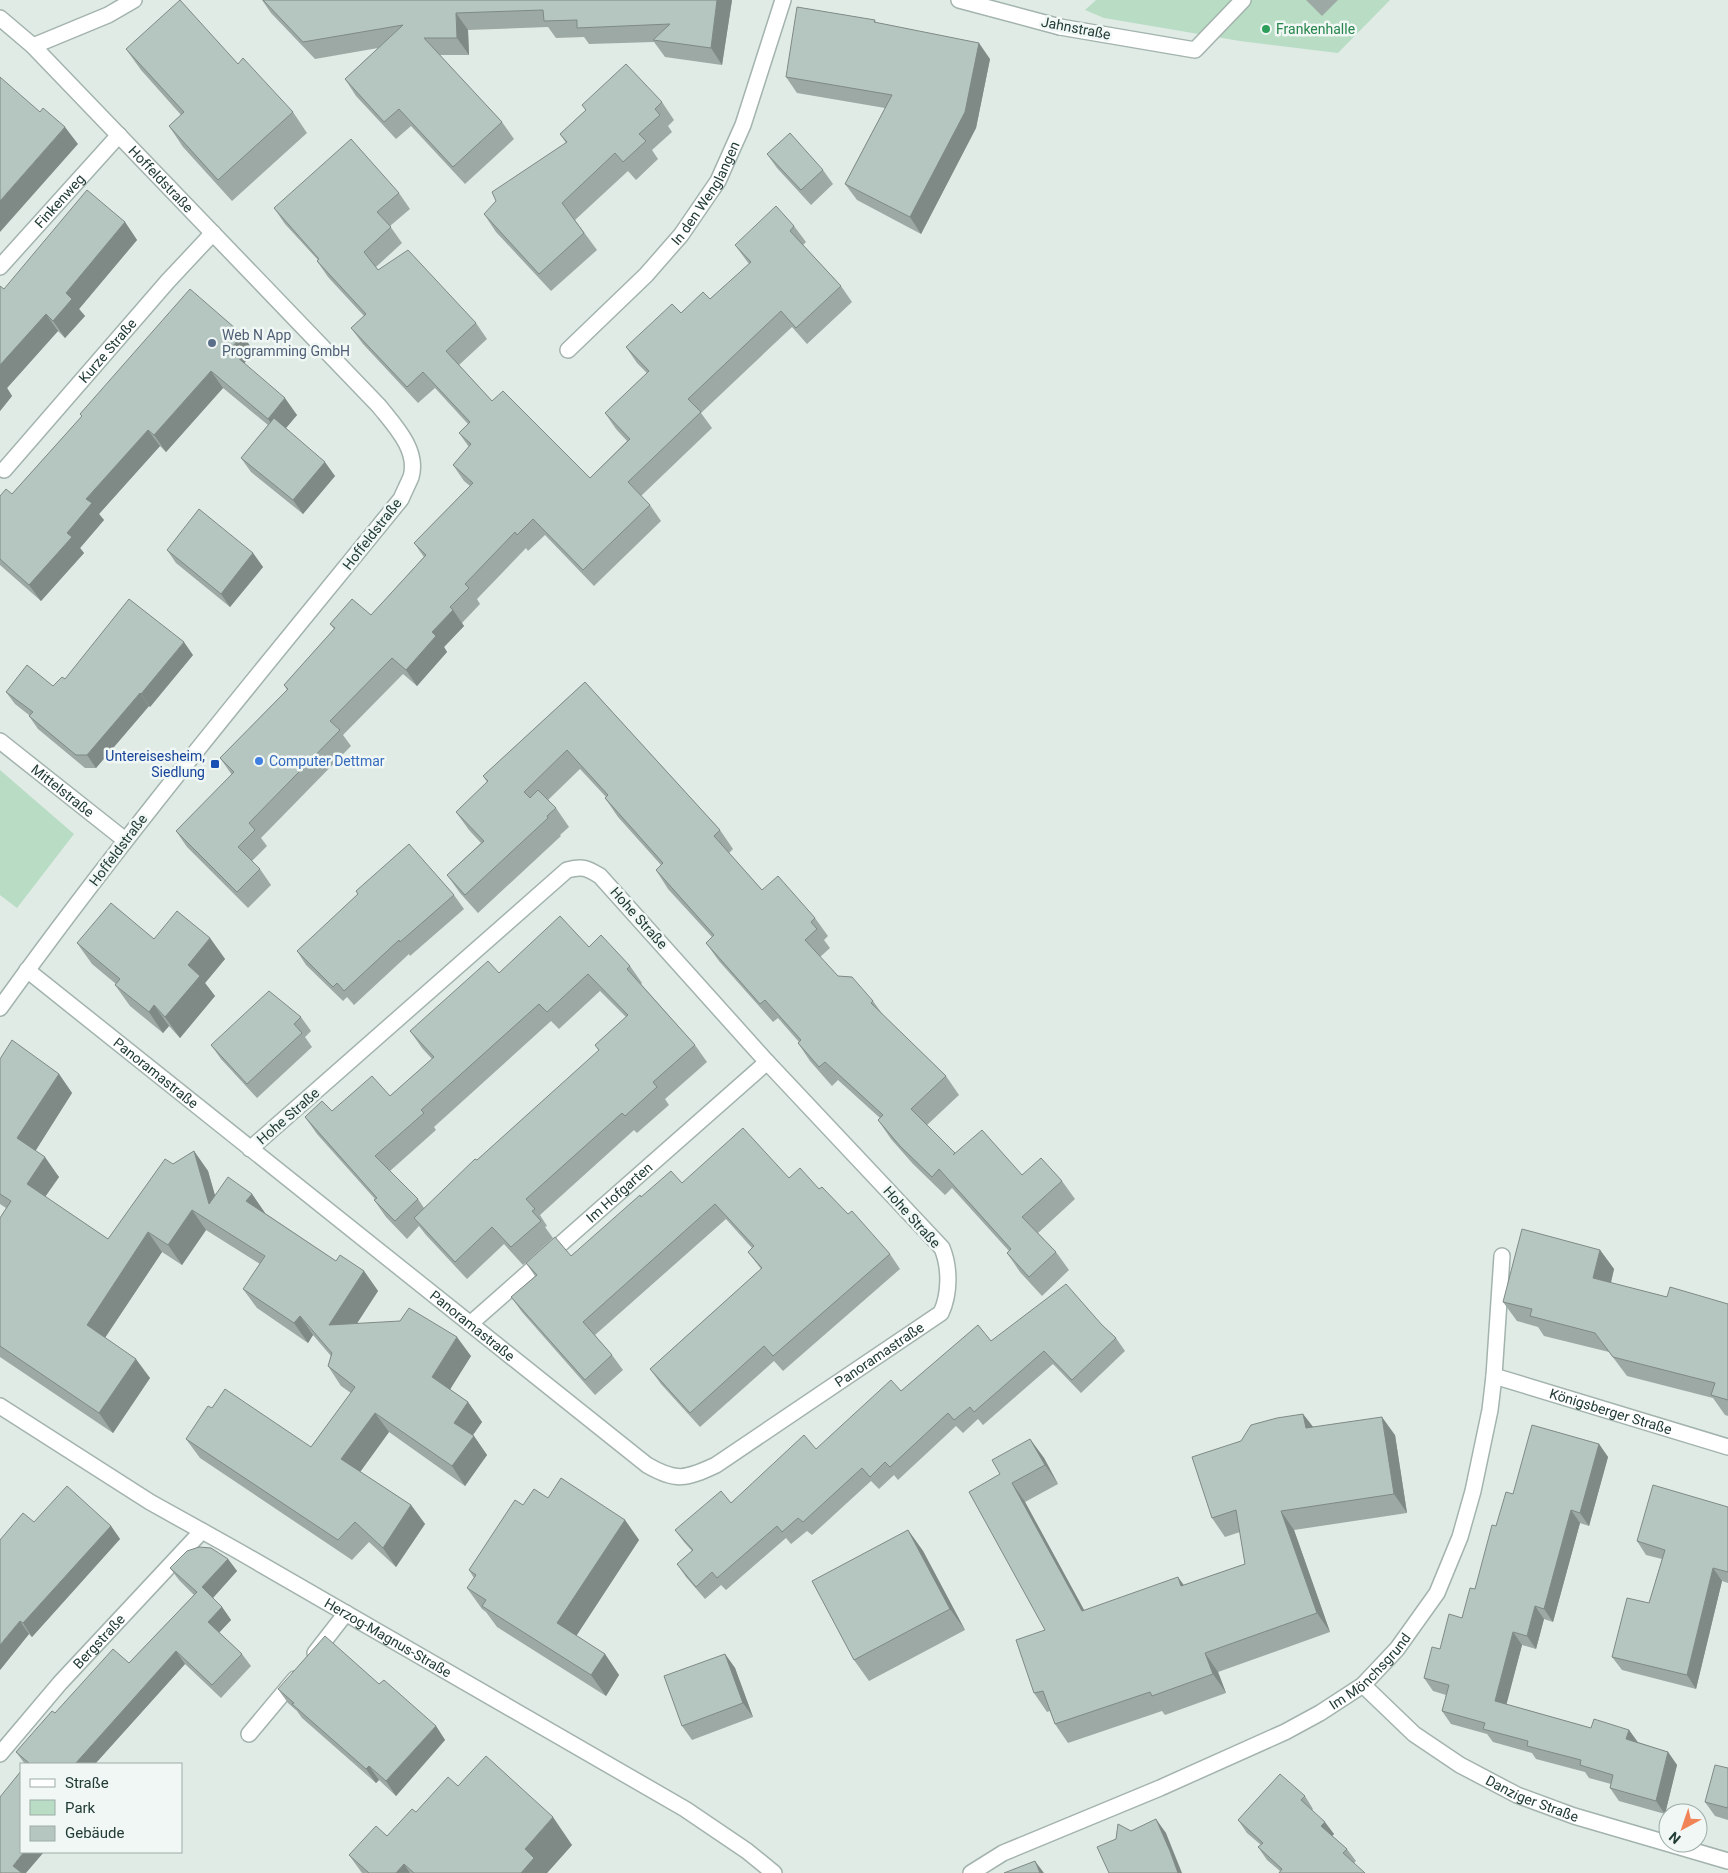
<svg xmlns="http://www.w3.org/2000/svg" width="1728" height="1873" font-family="Roboto,sans-serif">
<rect width="100%" height="100%" fill="#e0ebe6"/>
<path fill="#b8dcc4" d="M 1096,0 L 1390,0 L 1338,53 L 1240,41 L 1104,18 L 1085,10 Z
M 0,770 L 74,834 L 17,908 L 0,895 Z"/>
<g fill="none" stroke-linecap="round" stroke-linejoin="round">
<g stroke="#a3b3ad" stroke-width="18">
<g id="lane">
<path d="M 1060,27 L 1195,50 L 1243,0"/>
<path id="s1" d="M 0,267 L 119,135"/>
<path id="s2" d="M 4,470 L 168,281 L 213,233"/>
<path d="M 315,1653 L 346,1613"/>
<path d="M 249,1734 L 295,1679"/>
</g>
</g>
<g stroke="#a3b3ad" stroke-width="18">
<g id="street">
<path d="M 959,0 L 1060,27"/>
<path id="s3" d="M 0,18 L 33,46 L 379,406 C 394,425 419,450 411,477 C 408,484 404,492 401,499 C 265,667 126,832 0,1008"/>
<path d="M 33,46 L 108,15 L 134,0"/>
<path id="s4" d="M 568,350 L 646,275 L 681,235 L 718,181 L 743,125 L 783,0"/>
<path id="s5" d="M 0,741 L 125,840"/>
<path id="s6" d="M 27,970 L 647,1465 C 676,1482 686,1479 716,1465 L 941,1313 C 950,1294 950,1267 942,1248 L 767,1062 L 600,876 C 587,868 583,866 567,870 L 250,1149"/>
<path id="s7" d="M 470,1324 L 767,1062"/>
<path id="s8" d="M 1494,1376 L 1728,1447"/>
<path id="s9" d="M 0,1406 L 150,1502 L 238,1551 L 685,1809 L 747,1851 L 774,1873"/>
<path id="s10" d="M 1363,1685 L 1414,1734 L 1460,1765 L 1517,1795 L 1574,1816 L 1728,1861"/>
<path id="s11" d="M 0,1754 L 60,1683 L 202,1531"/>
<path id="s12" d="M 971,1873 L 1003,1853 L 1160,1788 L 1285,1732 L 1320,1713 L 1363,1685 L 1397,1649 L 1437,1593 L 1460,1537 L 1473,1491 L 1490,1410 L 1494,1376 L 1502,1256"/>
</g>
</g>
<use href="#lane" stroke="#fff" stroke-width="15"/>
<use href="#street" stroke="#fff" stroke-width="15"/>
</g>
<path fill="#9ca9a4" fill-rule="evenodd" d="M 262,0 L 732,0 L 722,65 L 665,57 L 654,42 L 589,44 L 584,37 L 556,38 L 548,27 L 468,30 L 469,55 L 439,55 L 502,122 L 514,139 L 465,184 L 411,126 L 396,139 L 356,96 L 345,79 L 378,48 L 315,59 L 271,13 Z
M 1306,0 L 1338,0 L 1322,16 Z
M 875,20 L 876,23 L 990,59 L 976,128 L 921,234 L 857,200 L 845,184 L 885,108 L 797,93 L 786,77 Z
M 126,49 L 238,64 L 293,112 L 307,133 L 232,201 L 183,147 L 169,126 L 181,115 L 141,70 Z
M 662,102 L 674,120 L 668,126 L 672,132 L 652,150 L 658,159 L 636,180 L 628,171 L 575,220 L 597,250 L 551,291 L 496,232 L 484,214 L 566,143 L 560,134 L 586,110 L 582,105 Z
M 767,154 L 823,170 L 833,184 L 811,205 L 777,168 Z
M 399,193 L 410,209 L 390,226 L 402,243 L 376,267 L 378,270 L 476,323 L 487,339 L 459,365 L 492,401 L 590,478 L 627,441 L 616,429 L 605,413 L 647,373 L 637,363 L 626,347 L 681,313 L 710,299 L 749,264 L 735,245 L 794,226 L 806,242 L 803,245 L 841,286 L 852,302 L 807,344 L 792,327 L 701,413 L 712,428 L 641,496 L 650,505 L 661,521 L 594,586 L 545,535 L 528,551 L 526,548 L 477,599 L 480,604 L 462,623 L 464,626 L 444,647 L 447,652 L 417,686 L 403,674 L 343,735 L 351,746 L 261,838 L 267,846 L 252,861 L 260,869 L 271,885 L 248,908 L 187,847 L 176,831 L 232,775 L 220,758 L 287,690 L 284,685 L 334,629 L 330,624 L 371,615 L 424,557 L 414,543 L 470,486 L 464,481 L 453,465 L 469,447 L 459,433 L 468,424 L 435,388 L 418,403 L 363,344 L 351,328 L 364,316 L 328,277 L 317,261 L 318,260 L 285,224 L 274,208 Z
M 125,222 L 137,240 L 79,309 L 85,316 L 65,338 L 58,331 L 7,388 L 12,396 L 0,411 L 4,289 Z
M 254,352 L 244,363 L 297,415 L 286,428 L 335,476 L 303,514 L 251,472 L 241,458 L 268,425 L 223,388 L 166,452 L 160,446 L 99,514 L 104,520 L 80,548 L 84,553 L 41,601 L 0,565 L 0,496 L 12,494 L 82,416 L 80,414 Z
M 167,550 L 253,553 L 263,567 L 230,607 L 176,563 Z
M 193,655 L 150,707 L 149,706 L 96,768 L 85,768 L 38,729 L 29,716 L 29,715 L 15,704 L 6,692 L 53,686 L 65,679 Z
M 585,682 L 720,830 L 733,849 L 729,853 L 762,890 L 815,918 L 828,936 L 824,940 L 830,948 L 820,957 L 838,976 L 873,1001 L 883,1015 L 946,1076 L 959,1095 L 927,1125 L 955,1153 L 1022,1175 L 1062,1181 L 1075,1199 L 1038,1233 L 1056,1252 L 1069,1270 L 1042,1296 L 1020,1272 L 1007,1253 L 1009,1251 L 952,1188 L 945,1195 L 913,1164 L 891,1139 L 878,1120 L 880,1118 L 838,1080 L 832,1086 L 810,1061 L 798,1043 L 799,1042 L 778,1018 L 773,1022 L 719,961 L 706,943 L 712,937 L 668,889 L 656,870 L 661,865 L 618,817 L 605,798 L 606,797 L 580,769 L 548,800 L 556,808 L 569,827 L 560,835 L 561,836 L 478,913 L 460,893 L 447,875 L 481,843 L 469,830 L 456,812 L 487,782 L 483,776 Z
M 454,895 L 464,909 L 410,956 L 409,954 L 354,1005 L 347,997 L 343,1001 L 306,965 L 297,951 Z
M 210,938 L 225,959 L 205,983 L 215,996 L 180,1038 L 169,1026 L 163,1033 L 130,1006 L 115,985 L 116,984 L 92,964 L 77,943 L 154,939 Z
M 589,947 L 630,966 L 642,983 L 641,984 L 695,1045 L 707,1062 L 665,1099 L 669,1105 L 637,1133 L 634,1130 L 540,1215 L 547,1226 L 545,1227 L 553,1238 L 523,1265 L 504,1244 L 467,1279 L 426,1235 L 419,1226 L 407,1239 L 386,1217 L 374,1200 L 375,1199 L 317,1134 L 305,1117 L 332,1111 L 390,1096 L 432,1059 L 422,1048 L 410,1031 L 499,973 ZM 600,991 L 626,1017 L 595,1045 L 599,1051 L 424,1208 L 418,1199 L 390,1171 L 436,1130 L 434,1127 L 551,1021 L 559,1029 Z
M 301,1017 L 311,1031 L 305,1037 L 312,1047 L 257,1098 L 221,1059 L 211,1045 Z
M 0,1059 L 59,1074 L 72,1093 L 35,1151 L 59,1177 L 45,1197 L 108,1239 L 173,1164 L 194,1151 L 208,1171 L 215,1196 L 252,1194 L 265,1213 L 336,1261 L 364,1271 L 378,1291 L 357,1323 L 471,1356 L 450,1389 L 468,1402 L 482,1422 L 473,1435 L 487,1455 L 465,1486 L 389,1432 L 360,1472 L 411,1505 L 425,1524 L 396,1567 L 369,1542 L 352,1560 L 200,1458 L 186,1439 L 212,1408 L 311,1447 L 351,1393 L 341,1386 L 328,1366 L 331,1356 L 313,1335 L 308,1343 L 257,1308 L 243,1289 L 260,1264 L 206,1230 L 182,1265 L 162,1252 L 105,1338 L 150,1378 L 113,1433 L 0,1357 L 0,1218 L 6,1208 L 0,1204 Z
M 789,1178 L 819,1189 L 848,1214 L 890,1254 L 900,1269 L 783,1371 L 774,1361 L 700,1427 L 661,1384 L 650,1369 L 761,1269 L 748,1252 L 752,1248 L 726,1219 L 595,1335 L 612,1355 L 623,1370 L 595,1395 L 522,1312 L 511,1297 L 535,1276 L 526,1263 L 571,1256 L 641,1197 L 682,1183 Z
M 1600,1250 L 1614,1269 L 1611,1283 L 1667,1297 L 1728,1304 L 1728,1416 L 1725,1415 L 1713,1398 L 1627,1376 L 1609,1352 L 1544,1336 L 1538,1327 L 1517,1321 L 1503,1302 Z
M 1102,1325 L 1116,1338 L 1125,1351 L 1081,1393 L 1053,1364 L 983,1425 L 978,1419 L 963,1433 L 956,1426 L 898,1480 L 894,1475 L 879,1489 L 871,1481 L 812,1535 L 807,1531 L 791,1544 L 786,1538 L 726,1590 L 721,1585 L 705,1599 L 686,1577 L 677,1564 L 692,1551 L 684,1542 L 675,1530 L 731,1503 L 816,1449 L 901,1391 L 991,1341 Z
M 1303,1414 L 1313,1427 L 1395,1435 L 1407,1513 L 1294,1530 L 1330,1632 L 1218,1672 L 1226,1693 L 1165,1715 L 1162,1711 L 1068,1743 L 1055,1724 L 1050,1711 L 1047,1712 L 1034,1693 L 1045,1630 L 1000,1474 L 1030,1439 L 1044,1458 L 1058,1484 L 1025,1502 L 1084,1610 L 1184,1585 L 1245,1564 L 1240,1532 L 1225,1537 L 1212,1518 L 1241,1441 Z
M 1599,1444 L 1608,1457 L 1589,1526 L 1580,1523 L 1553,1622 L 1544,1619 L 1536,1649 L 1522,1645 L 1506,1704 L 1591,1728 L 1629,1730 L 1638,1742 L 1668,1752 L 1677,1765 L 1665,1814 L 1619,1801 L 1610,1788 L 1611,1784 L 1589,1778 L 1585,1772 L 1536,1759 L 1532,1753 L 1493,1742 L 1487,1734 L 1451,1724 L 1442,1711 L 1446,1695 L 1433,1691 L 1424,1678 L 1440,1649 L 1462,1618 L 1475,1589 L 1496,1526 L 1513,1494 Z
M 548,1498 L 625,1520 L 639,1540 L 576,1636 L 605,1654 L 619,1675 L 606,1696 L 497,1627 L 486,1612 L 482,1609 L 467,1588 L 474,1578 L 469,1570 L 523,1505 Z
M 1728,1507 L 1728,1583 L 1722,1581 L 1696,1689 L 1622,1670 L 1612,1657 L 1649,1603 L 1662,1559 L 1646,1555 L 1637,1541 Z
M 34,1522 L 111,1526 L 120,1539 L 32,1637 L 29,1634 L 0,1670 Z
M 908,1530 L 923,1551 L 965,1630 L 869,1681 L 854,1660 Z
M 228,1559 L 237,1571 L 213,1598 L 222,1607 L 231,1620 L 219,1632 L 242,1654 L 251,1666 L 221,1698 L 185,1664 L 95,1764 L 25,1764 L 16,1752 L 55,1713 L 129,1663 L 194,1595 L 179,1580 L 170,1568 Z
M 725,1654 L 735,1668 L 753,1717 L 692,1740 L 682,1726 Z
M 379,1684 L 436,1726 L 445,1740 L 396,1796 L 379,1780 L 376,1783 L 302,1718 L 297,1711 L 288,1703 L 278,1689 Z
M 1728,1768 L 1728,1820 L 1715,1816 L 1705,1802 Z
M 458,1786 L 572,1845 L 547,1873 L 362,1873 L 349,1855 L 387,1836 L 416,1812 Z
M 1305,1796 L 1313,1809 L 1312,1810 L 1334,1834 L 1332,1836 L 1347,1849 L 1356,1861 L 1354,1863 L 1280,1871 L 1267,1860 L 1258,1847 L 1261,1845 L 1247,1833 L 1238,1820 Z"/>
<path fill="#7f8a86" d="M 717,0 L 732,0 L 722,65 L 711,48 Z
M 456,13 L 468,30 L 469,55 L 457,38 Z
M 979,43 L 990,59 L 976,128 L 921,234 L 910,217 Z
M 65,127 L 78,144 L 0,232 L 0,201 Z
M 125,222 L 137,240 L 79,309 L 85,316 L 65,338 L 53,321 L 66,293 Z
M 46,314 L 58,331 L 7,388 L 12,396 L 0,411 L 0,365 Z
M 243,335 L 254,352 L 241,367 L 229,350 Z
M 211,371 L 223,388 L 166,452 L 154,435 Z
M 285,398 L 297,415 L 280,435 L 268,419 Z
M 148,430 L 160,446 L 99,514 L 104,520 L 80,548 L 84,553 L 41,601 L 29,585 L 67,533 L 86,499 Z
M 325,462 L 335,476 L 303,514 L 293,500 Z
M 253,553 L 263,567 L 230,607 L 221,594 Z
M 453,610 L 464,626 L 444,647 L 447,652 L 417,686 L 406,670 L 432,632 Z
M 184,642 L 193,655 L 150,707 L 141,694 Z
M 140,693 L 149,706 L 96,768 L 87,755 Z
M 210,938 L 225,959 L 205,983 L 215,996 L 180,1038 L 165,1017 L 188,965 Z
M 154,1005 L 169,1026 L 163,1033 L 149,1012 Z
M 59,1074 L 72,1093 L 31,1158 L 17,1138 Z
M 194,1151 L 208,1171 L 223,1223 L 209,1204 Z
M 45,1157 L 59,1177 L 40,1204 L 27,1184 Z
M 252,1194 L 265,1213 L 260,1220 L 246,1201 Z
M 192,1210 L 206,1230 L 182,1265 L 168,1245 Z
M 148,1232 L 162,1252 L 100,1345 L 87,1325 Z
M 1600,1250 L 1614,1269 L 1607,1298 L 1593,1278 Z
M 364,1271 L 378,1291 L 343,1345 L 329,1325 Z
M 300,1316 L 313,1335 L 308,1343 L 294,1323 Z
M 457,1337 L 471,1356 L 446,1396 L 432,1377 Z
M 136,1359 L 150,1378 L 113,1433 L 99,1413 Z
M 468,1402 L 482,1422 L 468,1442 L 454,1423 Z
M 375,1413 L 389,1432 L 355,1479 L 341,1459 Z
M 1303,1414 L 1317,1432 L 1306,1428 Z
M 1382,1417 L 1395,1435 L 1407,1513 L 1394,1494 Z
M 474,1436 L 487,1455 L 465,1486 L 452,1466 Z
M 1030,1439 L 1044,1458 L 1058,1484 L 1045,1465 Z
M 1599,1444 L 1608,1457 L 1589,1526 L 1580,1513 Z
M 1012,1483 L 1025,1502 L 1095,1630 L 1082,1611 Z
M 411,1505 L 425,1524 L 396,1567 L 383,1548 Z
M 1571,1510 L 1580,1523 L 1553,1622 L 1544,1609 Z
M 1281,1511 L 1294,1530 L 1330,1632 L 1317,1613 Z
M 625,1520 L 639,1540 L 571,1644 L 557,1623 Z
M 111,1526 L 120,1539 L 32,1637 L 23,1623 Z
M 908,1530 L 923,1551 L 965,1630 L 950,1609 Z
M 228,1559 L 237,1571 L 211,1600 L 202,1587 Z
M 1713,1568 L 1722,1581 L 1696,1689 L 1687,1675 Z
M 1178,1577 L 1191,1595 L 1181,1586 Z
M 1535,1606 L 1544,1619 L 1536,1649 L 1527,1636 Z
M 222,1607 L 231,1620 L 217,1635 L 208,1622 Z
M 20,1621 L 29,1634 L 0,1670 L 0,1645 Z
M 1513,1632 L 1522,1645 L 1504,1714 L 1495,1701 Z
M 176,1651 L 185,1664 L 95,1764 L 75,1764 Z
M 1205,1653 L 1218,1672 L 1226,1693 L 1213,1674 Z
M 605,1654 L 619,1675 L 606,1696 L 591,1675 Z
M 725,1654 L 735,1668 L 753,1717 L 743,1703 Z
M 436,1726 L 445,1740 L 396,1796 L 386,1781 Z
M 1629,1730 L 1638,1743 L 1626,1739 Z
M 1668,1752 L 1677,1765 L 1665,1814 L 1656,1801 Z
M 369,1766 L 379,1780 L 376,1783 L 366,1769 Z
M 553,1817 L 572,1845 L 547,1873 L 521,1873 L 525,1849 Z
M 1156,1819 L 1166,1833 L 1182,1873 L 1178,1873 Z
M 1325,1822 L 1334,1834 L 1330,1838 L 1321,1826 Z
M 24,1852 L 44,1852 L 26,1873 L 18,1873 L 13,1866 Z
M 1035,1861 L 1044,1873 L 1040,1873 Z
M 404,1864 L 410,1873 L 396,1873 Z"/>
<path fill="#b5c5bf" stroke="#7f8a86" d="M 180,0 L 238,64 L 243,58 L 293,112 L 218,180 L 169,126 L 184,112 L 126,49 Z
M 263,0 L 717,0 L 711,48 L 653,40 L 670,24 L 577,28 L 577,20 L 544,21 L 543,10 L 456,13 L 457,38 L 424,38 L 502,122 L 453,167 L 399,109 L 384,122 L 345,79 L 403,25 L 303,42 Z
M 797,7 L 875,20 L 874,22 L 979,43 L 965,112 L 910,217 L 845,184 L 892,95 L 786,77 Z
M 626,64 L 662,102 L 655,109 L 660,115 L 639,134 L 646,141 L 623,162 L 615,153 L 562,203 L 584,233 L 539,274 L 484,214 L 496,201 L 492,192 L 567,142 L 560,134 L 586,110 L 582,105 Z
M 0,77 L 40,112 L 43,108 L 65,127 L 0,201 Z
M 790,133 L 823,170 L 801,190 L 767,154 Z
M 351,139 L 399,193 L 377,212 L 391,227 L 364,252 L 378,270 L 408,250 L 476,323 L 446,351 L 492,401 L 503,391 L 590,478 L 630,439 L 605,413 L 649,371 L 626,347 L 672,304 L 681,313 L 703,292 L 710,299 L 751,262 L 735,245 L 776,206 L 794,226 L 790,231 L 841,286 L 796,328 L 781,311 L 688,399 L 701,412 L 628,482 L 650,505 L 583,570 L 533,519 L 517,535 L 515,532 L 465,584 L 469,588 L 450,607 L 453,610 L 432,632 L 436,636 L 406,670 L 392,658 L 330,721 L 340,730 L 249,823 L 255,830 L 238,847 L 260,869 L 237,892 L 176,831 L 234,772 L 220,758 L 288,689 L 284,685 L 335,628 L 330,624 L 352,599 L 371,615 L 426,555 L 414,543 L 473,483 L 453,465 L 471,444 L 459,433 L 470,422 L 423,372 L 407,387 L 351,328 L 366,314 L 317,261 L 319,259 L 274,208 Z
M 87,190 L 125,222 L 66,293 L 72,299 L 53,321 L 46,314 L 0,365 L 0,286 L 4,289 Z
M 190,289 L 243,335 L 229,350 L 285,398 L 268,419 L 211,371 L 154,435 L 148,430 L 86,499 L 92,503 L 67,533 L 72,537 L 29,585 L 0,559 L 0,496 L 6,489 L 12,494 L 82,416 L 80,414 Z
M 274,418 L 325,462 L 293,500 L 241,458 Z
M 199,509 L 253,553 L 221,594 L 167,550 Z
M 129,599 L 184,642 L 141,694 L 140,693 L 87,755 L 76,755 L 29,716 L 33,712 L 6,692 L 27,665 L 53,686 L 62,677 L 65,679 Z
M 585,682 L 720,830 L 714,836 L 762,890 L 778,876 L 815,918 L 811,922 L 817,929 L 805,940 L 838,976 L 852,977 L 873,1001 L 871,1003 L 946,1076 L 911,1109 L 955,1153 L 953,1155 L 982,1130 L 1022,1175 L 1041,1158 L 1062,1181 L 1022,1217 L 1056,1252 L 1029,1277 L 1007,1253 L 1011,1249 L 939,1169 L 932,1177 L 900,1146 L 878,1120 L 883,1115 L 825,1062 L 819,1067 L 798,1043 L 801,1040 L 765,1000 L 760,1004 L 706,943 L 714,935 L 656,870 L 663,863 L 605,798 L 608,795 L 567,750 L 524,792 L 530,798 L 538,790 L 556,808 L 547,816 L 548,818 L 465,895 L 447,875 L 484,841 L 456,812 L 488,781 L 483,776 Z
M 409,844 L 454,895 L 400,942 L 399,940 L 344,991 L 337,983 L 333,987 L 297,951 L 358,894 L 356,891 Z
M 111,903 L 154,939 L 177,911 L 210,938 L 188,965 L 200,976 L 165,1017 L 154,1005 L 149,1012 L 115,985 L 120,979 L 77,943 Z
M 560,916 L 589,947 L 601,935 L 630,966 L 627,969 L 695,1045 L 653,1082 L 657,1087 L 625,1116 L 622,1113 L 526,1199 L 535,1209 L 532,1211 L 541,1221 L 511,1247 L 492,1227 L 455,1262 L 414,1218 L 475,1159 L 477,1160 L 599,1050 L 595,1045 L 628,1015 L 588,974 L 547,1012 L 539,1004 L 421,1110 L 424,1113 L 375,1156 L 418,1199 L 395,1221 L 374,1200 L 377,1198 L 305,1117 L 322,1101 L 332,1111 L 372,1076 L 390,1096 L 434,1057 L 410,1031 L 488,961 L 499,973 Z
M 269,991 L 301,1017 L 294,1024 L 302,1033 L 247,1084 L 211,1045 Z
M 12,1040 L 59,1074 L 17,1138 L 45,1157 L 27,1184 L 108,1239 L 165,1159 L 173,1164 L 194,1151 L 209,1204 L 228,1177 L 252,1194 L 246,1201 L 336,1261 L 340,1255 L 364,1271 L 329,1325 L 400,1321 L 409,1308 L 457,1337 L 432,1377 L 468,1402 L 454,1423 L 474,1436 L 452,1466 L 375,1413 L 341,1459 L 411,1505 L 383,1548 L 355,1522 L 338,1540 L 186,1439 L 208,1406 L 212,1408 L 225,1389 L 311,1447 L 355,1387 L 328,1366 L 332,1353 L 300,1316 L 294,1323 L 243,1289 L 265,1256 L 192,1210 L 168,1245 L 148,1232 L 87,1325 L 136,1359 L 99,1413 L 0,1346 L 0,1218 L 11,1201 L 0,1194 L 0,1059 Z
M 743,1128 L 789,1178 L 800,1168 L 819,1189 L 822,1187 L 848,1214 L 852,1211 L 890,1254 L 773,1356 L 764,1346 L 690,1413 L 650,1369 L 762,1268 L 748,1252 L 754,1246 L 715,1204 L 583,1322 L 612,1355 L 585,1380 L 511,1297 L 537,1275 L 526,1263 L 555,1237 L 571,1256 L 640,1195 L 641,1197 L 671,1171 L 682,1183 Z
M 1522,1229 L 1600,1250 L 1593,1278 L 1667,1297 L 1670,1287 L 1728,1304 L 1728,1400 L 1711,1395 L 1715,1383 L 1613,1357 L 1595,1333 L 1530,1316 L 1532,1309 L 1503,1302 Z
M 1066,1284 L 1102,1325 L 1116,1338 L 1072,1380 L 1044,1351 L 974,1412 L 970,1407 L 954,1420 L 948,1413 L 890,1467 L 885,1462 L 870,1477 L 862,1468 L 803,1522 L 798,1518 L 782,1532 L 777,1526 L 717,1578 L 712,1572 L 696,1587 L 677,1564 L 693,1550 L 675,1530 L 721,1491 L 731,1503 L 804,1435 L 816,1449 L 891,1380 L 901,1391 L 978,1325 L 991,1341 Z
M 1303,1414 L 1306,1428 L 1382,1417 L 1394,1494 L 1281,1511 L 1317,1613 L 1205,1653 L 1213,1674 L 1152,1696 L 1150,1692 L 1055,1724 L 1043,1691 L 1034,1693 L 1016,1640 L 1045,1630 L 969,1492 L 1000,1474 L 992,1460 L 1030,1439 L 1045,1465 L 1012,1483 L 1082,1611 L 1178,1577 L 1181,1586 L 1245,1564 L 1236,1510 L 1212,1518 L 1192,1457 L 1241,1441 L 1251,1425 L 1277,1418 Z
M 1532,1425 L 1599,1444 L 1580,1513 L 1571,1510 L 1544,1609 L 1535,1606 L 1527,1636 L 1513,1632 L 1495,1701 L 1591,1728 L 1594,1719 L 1629,1730 L 1626,1739 L 1668,1752 L 1656,1801 L 1610,1788 L 1613,1775 L 1580,1765 L 1581,1760 L 1527,1746 L 1528,1741 L 1483,1729 L 1485,1723 L 1442,1711 L 1449,1685 L 1424,1678 L 1432,1647 L 1440,1649 L 1449,1614 L 1462,1618 L 1470,1588 L 1475,1589 L 1492,1525 L 1496,1526 L 1506,1492 L 1513,1494 Z
M 561,1478 L 625,1520 L 557,1623 L 605,1654 L 591,1675 L 482,1606 L 486,1600 L 467,1588 L 476,1575 L 469,1570 L 515,1500 L 523,1505 L 534,1489 L 548,1498 Z
M 1653,1485 L 1728,1507 L 1728,1572 L 1713,1568 L 1687,1675 L 1612,1657 L 1627,1598 L 1649,1603 L 1665,1550 L 1637,1541 Z
M 67,1486 L 111,1526 L 23,1623 L 20,1621 L 0,1645 L 0,1540 L 23,1513 L 34,1522 Z
M 908,1530 L 950,1609 L 854,1660 L 812,1581 Z
M 199,1547 L 211,1548 L 228,1559 L 202,1587 L 222,1607 L 208,1622 L 242,1654 L 212,1685 L 176,1651 L 75,1764 L 27,1764 L 29,1763 L 16,1752 L 52,1711 L 55,1713 L 113,1649 L 129,1663 L 197,1592 L 170,1568 L 187,1551 Z
M 325,1636 L 379,1684 L 384,1680 L 436,1726 L 386,1781 L 369,1766 L 366,1769 L 292,1704 L 294,1703 L 278,1689 Z
M 725,1654 L 743,1703 L 682,1726 L 664,1676 Z
M 486,1756 L 553,1817 L 525,1849 L 534,1858 L 521,1873 L 414,1873 L 404,1864 L 396,1873 L 369,1873 L 349,1855 L 376,1826 L 387,1836 L 412,1809 L 416,1812 L 448,1777 L 458,1786 Z
M 1715,1765 L 1728,1768 L 1728,1808 L 1705,1802 Z
M 21,1771 L 21,1852 L 24,1852 L 13,1866 L 22,1873 L 0,1873 L 0,1797 Z
M 1280,1774 L 1305,1796 L 1301,1800 L 1325,1822 L 1321,1826 L 1347,1849 L 1343,1853 L 1365,1873 L 1279,1873 L 1282,1869 L 1258,1847 L 1263,1843 L 1238,1820 Z
M 1156,1819 L 1170,1851 L 1178,1873 L 1109,1873 L 1097,1847 L 1116,1839 L 1118,1824 L 1131,1831 Z
M 1035,1861 L 1040,1873 L 1004,1873 Z"/>
<circle fill="#2e9e5b" stroke="#f0f7f4" stroke-width="2" cx="1266" cy="29" r="5"/>
<circle fill="#5c6f8a" stroke="#f0f7f4" stroke-width="2" cx="212" cy="343" r="5"/>
<circle fill="#3f7fe0" stroke="#f0f7f4" stroke-width="2" cx="259" cy="761" r="5"/>
<rect fill="#1a4fb4" stroke="#f0f7f4" stroke-width="2" x="210" y="759" width="10" height="10" rx="2.5"/>
<g text-anchor="middle" stroke-width="5" stroke-linejoin="round" paint-order="stroke">
<g font-size="14" fill="#213b35" stroke="#f0f7f4">
<text transform="translate(1076 28) rotate(11)" y="5">Jahnstraße</text>
<text dy="5" stroke="none"><textPath href="#s3" startOffset="228">Hoffeldstraße</textPath></text>
<text dy="5" stroke="none"><textPath href="#s4" startOffset="210">In den Wenglangen</textPath></text>
<text dy="5" stroke="none"><textPath href="#s1" startOffset="89">Finkenweg</textPath></text>
<text dy="5" stroke="none"><textPath href="#s2" startOffset="158">Kurze Straße</textPath></text>
<text transform="translate(372 534) rotate(-52)" y="5">Hoffeldstraße</text>
<text dy="5" stroke="none"><textPath href="#s5" startOffset="80">Mittelstraße</textPath></text>
<text transform="translate(118 850) rotate(-53)" y="5">Hoffeldstraße</text>
<text transform="translate(639 918) rotate(48)" y="5">Hohe Straße</text>
<text dy="5" stroke="none"><textPath href="#s6" startOffset="165">Panoramastraße</textPath></text>
<text transform="translate(288 1116) rotate(-41)" y="5">Hohe Straße</text>
<text dy="5" stroke="none"><textPath href="#s7" startOffset="199">Im Hofgarten</textPath></text>
<text transform="translate(912 1217) rotate(48)" y="5">Hohe Straße</text>
<text dy="5" stroke="none"><textPath href="#s6" startOffset="570">Panoramastraße</textPath></text>
<text dy="5" stroke="none"><textPath href="#s6" startOffset="1064">Panoramastraße</textPath></text>
<text dy="5" stroke="none"><textPath href="#s8" startOffset="122">Königsberger Straße</textPath></text>
<text dy="5" stroke="none"><textPath href="#s9" startOffset="452">Herzog-Magnus-Straße</textPath></text>
<text dy="5" stroke="none"><textPath href="#s11" startOffset="150">Bergstraße</textPath></text>
<text dy="5" stroke="none"><textPath href="#s12" startOffset="450">Im Mönchsgrund</textPath></text>
<text dy="5" stroke="none"><textPath href="#s10" startOffset="206">Danziger Straße</textPath></text>
</g>
<g font-size="14" fill="#27864d" stroke="#f0f7f4" text-anchor="start">
<text x="1276" y="34">Frankenhalle</text>
</g>
<g font-size="14" fill="#4e5e75" stroke="#f0f7f4" text-anchor="start">
<text x="222" y="340">Web N App<tspan x="222" dy="16">Programming GmbH</tspan></text>
</g>
<g font-size="14" fill="#164399" stroke="#f0f7f4" text-anchor="end">
<text x="205" y="761">Untereisesheim,<tspan x="205" dy="16">Siedlung</tspan></text>
</g>
<g font-size="14" fill="#366cbe" stroke="#f0f7f4" text-anchor="start">
<text x="269" y="766">Computer Dettmar</text>
</g>
</g>
<rect x="20" y="1763" width="162" height="90" fill="#f0f7f4" stroke="#9daca8"/>
<rect x="30" y="1779" width="25" height="8" fill="#ffffff" stroke="#9daca8"/>
<text x="65" y="1788" font-size="15" fill="#213b35">Straße</text>
<rect x="30" y="1800" width="25" height="15" fill="#b8dcc4" stroke="#9daca8"/>
<text x="65" y="1813" font-size="15" fill="#213b35">Park</text>
<rect x="30" y="1826" width="25" height="15" fill="#b5c5bf" stroke="#9daca8"/>
<text x="65" y="1838" font-size="15" fill="#213b35">Gebäude</text>
<g transform="translate(1683 1828) rotate(220)"><circle r="24" fill="#f0f7f4" stroke="#9daca8"/>
<path d="M0-4L9 19L0 12L-9 19Z" fill="#f18457"/>
<text y="-8" font-size="14" font-weight="bold" text-anchor="middle" fill="#213b35">N</text>
</g>
</svg>
